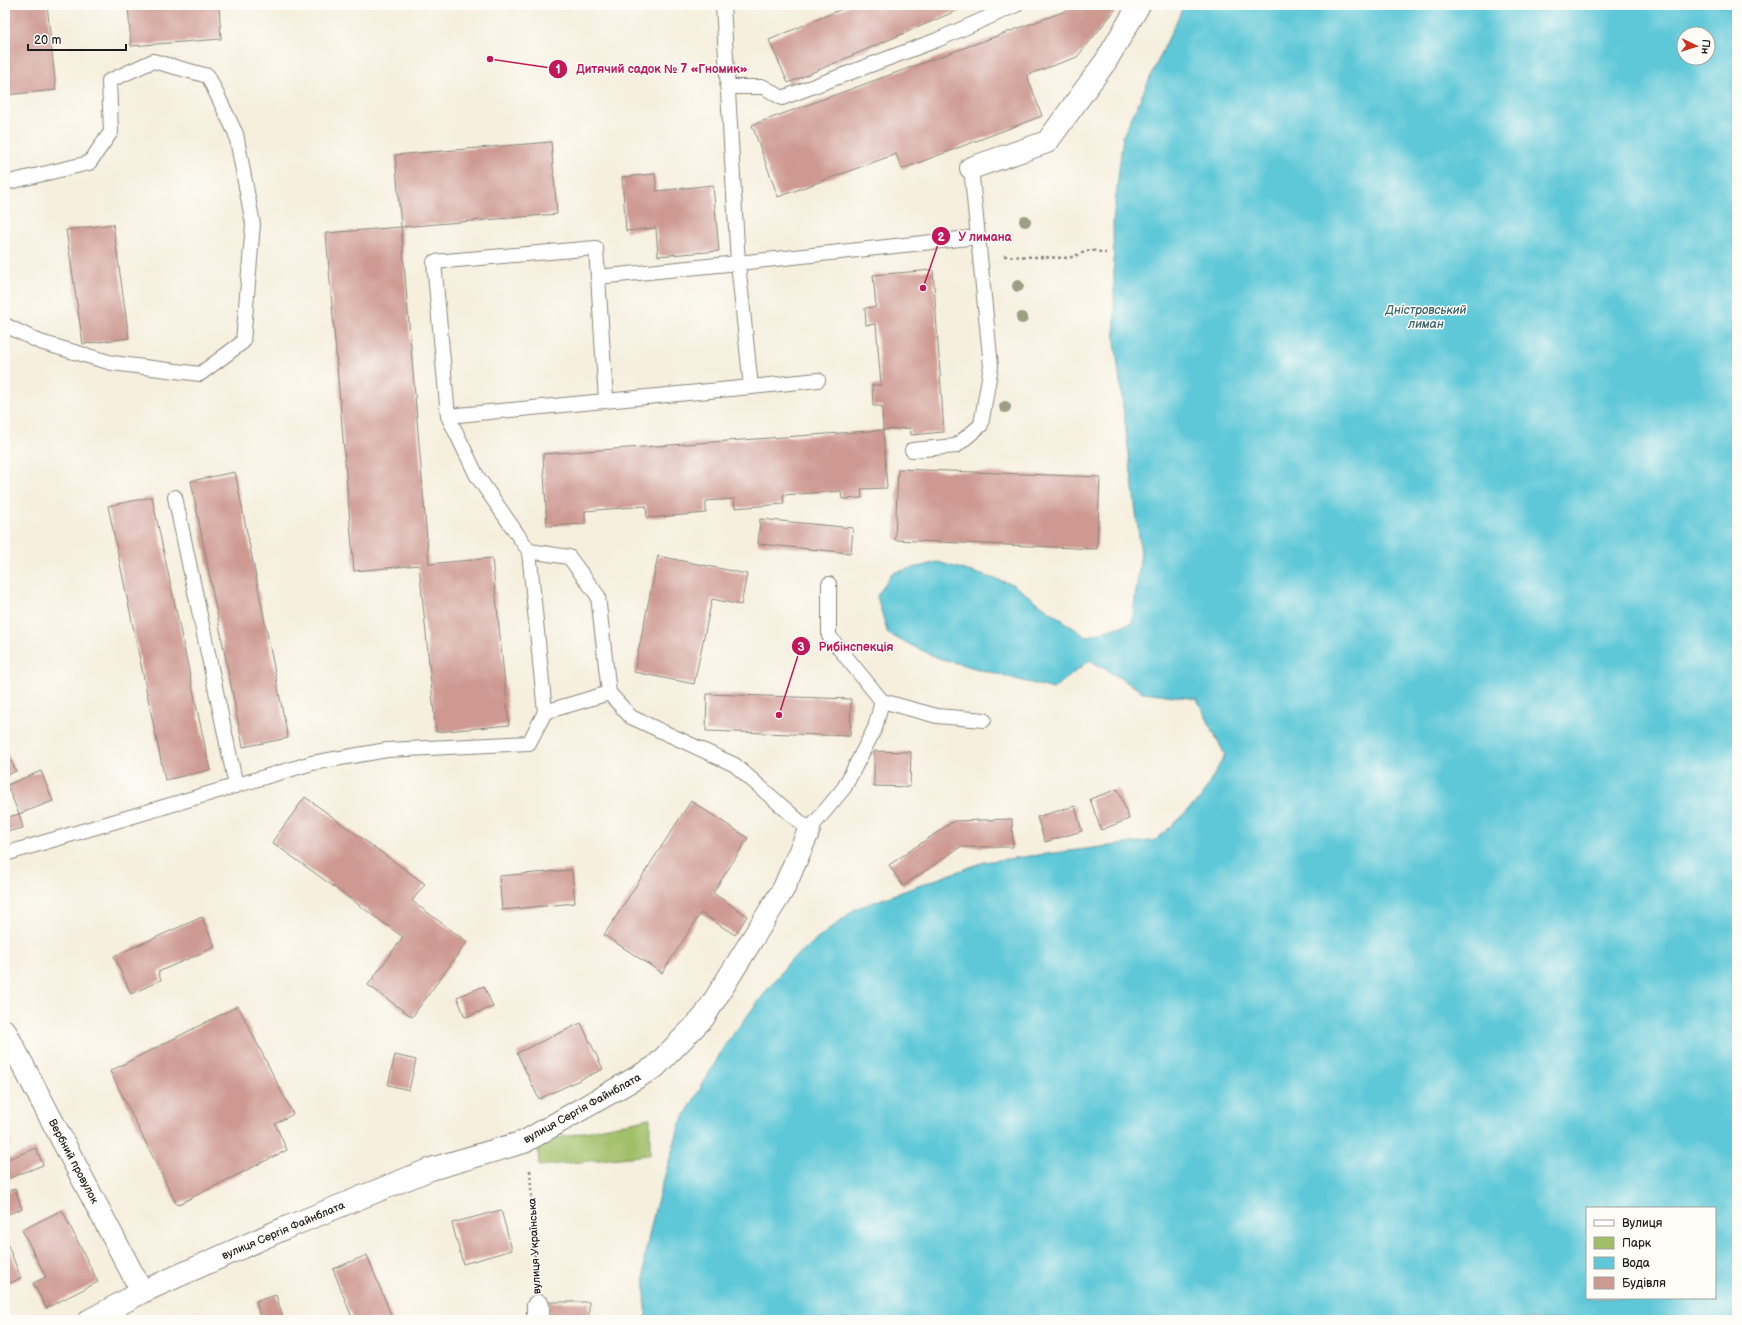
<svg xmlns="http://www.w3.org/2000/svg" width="1742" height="1325" font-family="'Balsamiq Sans',sans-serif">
<rect width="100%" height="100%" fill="#fdfcf7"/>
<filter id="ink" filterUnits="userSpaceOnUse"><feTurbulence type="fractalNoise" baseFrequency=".025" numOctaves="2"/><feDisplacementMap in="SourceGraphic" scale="8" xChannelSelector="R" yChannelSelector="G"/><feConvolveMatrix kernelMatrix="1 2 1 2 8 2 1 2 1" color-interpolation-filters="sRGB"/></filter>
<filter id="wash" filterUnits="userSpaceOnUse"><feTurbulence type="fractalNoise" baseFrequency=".012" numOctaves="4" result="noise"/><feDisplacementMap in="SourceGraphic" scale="16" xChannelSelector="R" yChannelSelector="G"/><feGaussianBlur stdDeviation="0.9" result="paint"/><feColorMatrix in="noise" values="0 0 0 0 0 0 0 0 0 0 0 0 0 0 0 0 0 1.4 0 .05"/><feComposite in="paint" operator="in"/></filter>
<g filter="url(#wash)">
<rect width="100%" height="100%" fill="#f6efde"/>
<path fill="#a0bf67" stroke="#5e6e42" d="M 650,1118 L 650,1155 L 539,1166 L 538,1142 Z"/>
<path fill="#5ec8d8" stroke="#3d727a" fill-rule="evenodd" d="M 1184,5 L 1737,5 L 1737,1320 L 646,1320 L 644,1258 L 655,1209 L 680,1124 L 727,1042 L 789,962 L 855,909 L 984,862 L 1156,840 L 1201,798 L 1225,755 L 1197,699 L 1143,692 L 1090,660 L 1053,689 L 938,658 L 888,634 L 877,596 L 892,573 L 938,562 L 1012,584 L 1086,637 L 1132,623 L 1141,553 L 1115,341 L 1113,221 L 1123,136 ZM 1684,34 L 1708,34 L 1708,58 L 1684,58 ZM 1587,1208 L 1715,1208 L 1715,1298 L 1587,1298 Z"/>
<g id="blocks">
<path fill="#cd9991" d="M 5,5 L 47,5 L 56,90 L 5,95 Z
M 128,5 L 219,5 L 221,39 L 131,46 Z
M 851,5 L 970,5 L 788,83 L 769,40 Z
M 1073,5 L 1119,5 L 1077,57 L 1027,75 L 1042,116 L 902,169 L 896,154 L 778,197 L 752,125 L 1063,12 Z
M 551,142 L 557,214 L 401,227 L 395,155 Z
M 655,174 L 657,191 L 713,185 L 719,251 L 658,256 L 656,228 L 626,231 L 622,177 Z
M 113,224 L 129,338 L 83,344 L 66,230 Z
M 401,227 L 429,564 L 492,558 L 509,725 L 436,732 L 419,565 L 354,571 L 326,233 Z
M 933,270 L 944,432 L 911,435 L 910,428 L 883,430 L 882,406 L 873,406 L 872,385 L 881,385 L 876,324 L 866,325 L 865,308 L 876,307 L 873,275 Z
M 883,430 L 887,488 L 861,489 L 862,498 L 842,499 L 841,491 L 783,495 L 784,504 L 735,508 L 734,499 L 706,501 L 706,513 L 647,518 L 646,506 L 585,511 L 585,524 L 547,526 L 543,454 Z
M 898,469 L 1100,477 L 1097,549 L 895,540 Z
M 235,472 L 288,738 L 243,747 L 191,481 Z
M 152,497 L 210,770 L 165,780 L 108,506 Z
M 760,519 L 853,528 L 851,553 L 758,544 Z
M 658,556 L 747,574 L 741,605 L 712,599 L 694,684 L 634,672 Z
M 707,694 L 851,699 L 850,736 L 706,731 Z
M 5,749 L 16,771 L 5,776 Z
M 874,751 L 911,752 L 910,787 L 874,786 Z
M 41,771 L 53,801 L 19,814 L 7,785 Z
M 1118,789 L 1129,819 L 1101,830 L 1090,799 Z
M 305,797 L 425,884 L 412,901 L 467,942 L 412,1017 L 368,985 L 403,937 L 272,842 Z
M 691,801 L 748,838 L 713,893 L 747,916 L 735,935 L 701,913 L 662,973 L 604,935 Z
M 1075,806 L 1082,831 L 1045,842 L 1037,817 Z
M 19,814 L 23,828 L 5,832 L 5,818 Z
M 1012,819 L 1013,847 L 960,847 L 903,886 L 889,865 L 954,821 Z
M 572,870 L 575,903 L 502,910 L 499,876 Z
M 202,917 L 215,947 L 158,972 L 161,980 L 131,994 L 114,956 Z
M 484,986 L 493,1007 L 465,1017 L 457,997 Z
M 238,1006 L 293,1114 L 275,1124 L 287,1150 L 177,1205 L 110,1071 Z
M 581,1023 L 603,1069 L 539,1099 L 517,1053 Z
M 395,1055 L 416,1060 L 409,1090 L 388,1085 Z
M 5,1128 L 11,1141 L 5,1144 Z
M 36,1148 L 43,1165 L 5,1180 L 5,1160 Z
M 15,1189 L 22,1209 L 5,1215 L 5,1192 Z
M 62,1210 L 98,1282 L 46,1308 L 33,1283 L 46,1277 L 22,1230 Z
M 501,1210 L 512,1250 L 463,1264 L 452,1223 Z
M 5,1238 L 21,1278 L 5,1285 Z
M 367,1255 L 393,1320 L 353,1320 L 333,1269 Z
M 276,1295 L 284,1320 L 252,1320 L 260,1317 L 256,1301 Z
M 548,1302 L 589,1302 L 589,1320 L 548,1320 Z"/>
</g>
</g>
<g filter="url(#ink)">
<use href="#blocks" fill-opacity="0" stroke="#89867d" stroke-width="1"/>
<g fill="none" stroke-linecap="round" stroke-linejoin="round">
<g stroke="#89867d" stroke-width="16">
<path id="service" d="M 723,5 L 738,263 L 978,237
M 727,87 L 764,87 L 782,98 L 937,40 L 1016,5
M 5,183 L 89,163 L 111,132 L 109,81 L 153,61 L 208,76 L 236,134 L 253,224 L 243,342 L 200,374 L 112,363 L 40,342 L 5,325
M 598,277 L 606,400
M 448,416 L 751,387
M 912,450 L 956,446 L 981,425 L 991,366 L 971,168
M 175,497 L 236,786
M 529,551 L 569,557 L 598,596 L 609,693 L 631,717 L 735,765 L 809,830 L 844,788 L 875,728 L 882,701 L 829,636 L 829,584
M 882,701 L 937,716 L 984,720
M 545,712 L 609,693
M 5,854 L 312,763 L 387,750 L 529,743 L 545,712 L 529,551 L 477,476 L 448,416 L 434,262 L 596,248 L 598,277 L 738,263 L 751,387 L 818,380"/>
</g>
<g stroke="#89867d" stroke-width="24">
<path id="minor" d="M 971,168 L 1047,142 L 1106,61 L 1139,5
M 5,1031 L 142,1292
M 90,1320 L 142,1292 L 283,1229 L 431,1169 L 524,1142 L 655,1067 L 704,1017 L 784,888 L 809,830
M 538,1320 L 538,1306"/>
</g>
<path stroke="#89867d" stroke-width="2.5" stroke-dasharray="3 3" stroke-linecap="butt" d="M 1004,256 L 1069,258 L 1090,250 L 1106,253
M 530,1170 L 536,1279"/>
<use href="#service" stroke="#fff" stroke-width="14"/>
<use href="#minor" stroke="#fff" stroke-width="22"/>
</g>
<g fill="#9b9f84">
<circle cx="1025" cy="221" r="6"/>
<circle cx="1018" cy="286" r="6"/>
<circle cx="1022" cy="318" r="6"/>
<circle cx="1005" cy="407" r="6"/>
</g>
</g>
<g text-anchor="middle" stroke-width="3" stroke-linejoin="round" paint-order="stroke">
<g font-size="11" fill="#1c1c1c" stroke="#fdfcf7">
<text transform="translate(582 1108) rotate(-29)" y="4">вулиця Сергія Файнблата</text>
<text transform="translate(74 1161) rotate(62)" y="4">Вербний провулок</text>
<text transform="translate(283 1230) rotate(-23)" y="4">вулиця Сергія Файнблата</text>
<text transform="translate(534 1246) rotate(-93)" y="4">вулиця Українська</text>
</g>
<g font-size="12" font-style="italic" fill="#366167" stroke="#fdfcf7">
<text x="1426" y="314">Дністровський<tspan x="1426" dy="14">лиман</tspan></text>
</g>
</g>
<path fill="none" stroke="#c2185b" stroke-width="1.5" d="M490 59L558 69M923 288L941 236M779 715L801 646"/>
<g fill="#c2185b" stroke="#fdfcf7" stroke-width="1.5">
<circle cx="490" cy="59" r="4"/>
<circle cx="923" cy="288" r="4"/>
<circle cx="779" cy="715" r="4"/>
<circle cx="558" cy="69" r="10"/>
<circle cx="941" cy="236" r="10"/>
<circle cx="801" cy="646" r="10"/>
</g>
<g font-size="12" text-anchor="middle" font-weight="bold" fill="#fff">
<text x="558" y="73">1</text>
<text x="941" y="241">2</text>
<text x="801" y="651">3</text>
</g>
<g font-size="12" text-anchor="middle" font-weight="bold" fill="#c2185b" stroke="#fdfcf7" stroke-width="3" stroke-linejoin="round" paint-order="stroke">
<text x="662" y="73">Дитячий садок № 7 «Гномик»</text>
<text x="985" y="241">У лимана</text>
<text x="856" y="651">Рибінспекція</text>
</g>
<rect width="1742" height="1325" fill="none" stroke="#fdfcf7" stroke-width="20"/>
<rect x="1586" y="1207" width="130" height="92" fill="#fdfcf7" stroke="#a3a29f"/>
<rect x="1594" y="1220" width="20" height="6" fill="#ffffff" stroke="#a3a29f"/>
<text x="1622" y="1227" font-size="12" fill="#1c1c1c">Вулиця</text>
<rect x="1594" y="1237" width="20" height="12" fill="#a0bf67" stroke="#a3a29f"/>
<text x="1622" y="1247" font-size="12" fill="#1c1c1c">Парк</text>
<rect x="1594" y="1257" width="20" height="12" fill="#5ec8d8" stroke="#a3a29f"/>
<text x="1622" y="1267" font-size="12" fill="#1c1c1c">Вода</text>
<rect x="1594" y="1277" width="20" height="12" fill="#cd9991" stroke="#a3a29f"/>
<text x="1622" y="1287" font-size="12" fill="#1c1c1c">Будівля</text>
<g transform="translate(1696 46) rotate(94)"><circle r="19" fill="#fdfcf7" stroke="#a3a29f"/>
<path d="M0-3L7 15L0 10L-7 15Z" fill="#c8321e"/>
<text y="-6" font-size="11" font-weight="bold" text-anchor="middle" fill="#1c1c1c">Пн</text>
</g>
<path d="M28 44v6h98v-6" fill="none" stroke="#1c1c1c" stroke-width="2"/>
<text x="34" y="44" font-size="12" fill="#1c1c1c" stroke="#fdfcf7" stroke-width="3" paint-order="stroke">20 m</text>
</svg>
